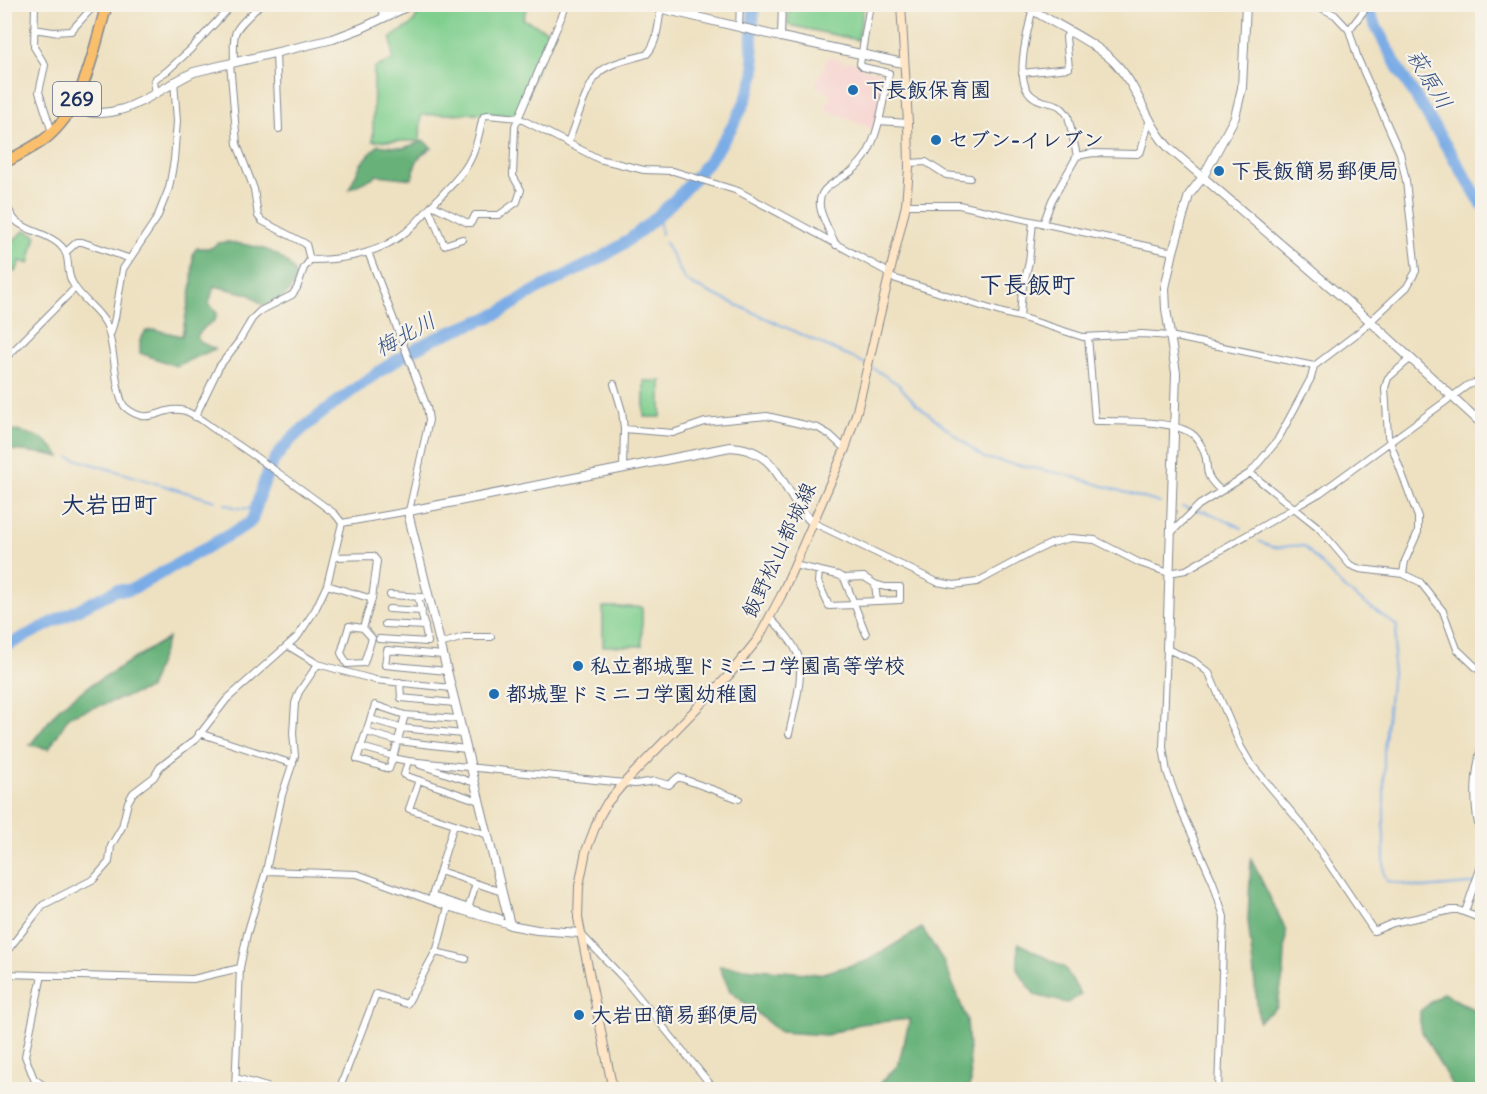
<svg xmlns="http://www.w3.org/2000/svg" width="1487" height="1094" font-family="Delius,'Klee One',sans-serif">
<rect width="100%" height="100%" fill="#f7f3e8"/>
<filter id="ink" filterUnits="userSpaceOnUse"><feTurbulence type="fractalNoise" baseFrequency=".0167" numOctaves="2"/><feDisplacementMap in="SourceGraphic" scale="12" xChannelSelector="R" yChannelSelector="G"/><feConvolveMatrix kernelMatrix="1 2 1 2 8 2 1 2 1" color-interpolation-filters="sRGB"/></filter>
<filter id="wash" filterUnits="userSpaceOnUse"><feTurbulence type="fractalNoise" baseFrequency=".008" numOctaves="4" result="noise"/><feDisplacementMap in="SourceGraphic" scale="24" xChannelSelector="R" yChannelSelector="G"/><feGaussianBlur stdDeviation="1.35" result="paint"/><feColorMatrix in="noise" values="0 0 0 0 0 0 0 0 0 0 0 0 0 0 0 0 0 1.4 0 .05"/><feComposite in="paint" operator="in"/></filter>
<g filter="url(#wash)">
<rect width="100%" height="100%" fill="#eee1c1"/>
<path fill="#f7d0cd" d="M 829,56 L 847,63 L 849,61 L 856,63 L 860,68 L 885,74 L 874,130 L 825,109 L 832,95 L 815,86 Z"/>
<path fill="#80cf8f" stroke="#4e7f76" stroke-width="1.5" d="M 433,4 L 528,5 L 523,19 L 552,33 L 517,115 L 475,113 L 421,115 L 420,141 L 373,141 L 374,68 L 393,60 L 391,38 C 401,29 419,26 417,10 Z
M 789,4 L 864,5 L 858,40 L 788,25 Z
M 25,230 L 36,235 L 29,264 L 20,261 L 16,272 L 5,269 L 4,250 Z
M 644,381 L 661,381 L 661,417 L 644,417 Z
M 603,607 L 642,607 L 642,646 L 603,646 Z"/>
<path fill="#68b27a" stroke="#42706c" stroke-width="1.5" d="M 424,141 L 432,148 C 417,155 415,163 412,179 L 378,175 L 349,189 L 361,164 L 378,145 L 403,148 Z
M 228,242 C 256,246 281,248 296,275 C 291,296 282,298 264,306 L 249,294 L 214,286 L 209,304 L 217,313 L 215,320 L 205,327 L 197,336 L 200,342 L 215,349 L 176,366 L 140,353 L 140,340 L 146,331 L 156,330 L 182,336 L 192,284 L 193,253 L 197,248 L 211,248 L 218,243 Z
M 4,428 C 31,436 44,432 60,457 L 47,454 L 5,449 Z
M 168,638 L 149,689 L 69,716 L 49,749 L 30,745 L 60,707 L 91,685 Z
M 1251,859 L 1286,930 L 1284,972 L 1277,1007 L 1259,1021 L 1248,920 Z
M 922,928 L 944,962 L 967,1020 L 971,1082 L 967,1089 L 875,1089 L 898,1065 L 910,1019 L 859,1024 L 827,1035 L 780,1032 L 730,991 L 719,966 L 819,974 L 867,961 Z
M 1018,943 L 1065,968 L 1081,995 L 1067,1003 L 1035,995 L 1018,971 Z
M 1443,993 L 1482,1014 L 1482,1089 L 1454,1089 L 1420,1028 L 1420,1011 Z"/>
<g fill="none" stroke-linecap="round" stroke-linejoin="round">
<path stroke="#7aace6" stroke-width="2" d="M 659,214 L 661,234
M 665,242 L 685,280 L 693,285 L 866,364
M 871,367 L 898,384 L 915,403 L 984,458 L 1067,475 L 1160,503
M 69,457 L 215,501
M 225,504 L 237,508 L 256,509
M 1182,507 L 1192,509
M 1197,510 L 1207,512 L 1242,528
M 1259,541 C 1282,554 1283,543 1304,546 L 1345,589 L 1397,626 L 1384,750 L 1384,874 L 1387,881 L 1423,888 L 1482,883"/>
<path stroke="#7aace6" stroke-width="12" d="M 1364,4 L 1398,68 L 1482,204
M 4,647 L 116,590 L 130,590 L 140,585 L 248,524 L 252,520 C 258,503 262,484 270,468 C 282,442 314,419 337,402 C 366,380 395,359 428,342 C 450,330 476,324 499,313 C 508,308 517,301 526,296 C 554,279 586,268 614,250 C 670,213 736,142 754,76 C 757,65 752,56 752,45 C 751,32 754,18 754,4"/>
</g>
</g>
<g filter="url(#ink)">
<g fill="none" stroke-linecap="round" stroke-linejoin="round">
<g stroke="#848890" stroke-width="8">
<path id="minor" d="M 35,4 L 34,47 L 45,65 L 39,92 L 52,132
M 379,4 L 385,18
M 1032,11 C 1028,33 1010,87 1037,99 C 1052,106 1057,99 1068,116 L 1077,156
M 739,27 L 740,4
M 34,29 L 53,32 L 71,31 L 92,8 L 92,4
M 1349,30 L 1369,4
M 781,37 L 782,4
M 276,53 L 279,129
M 234,62 C 233,28 233,32 257,8
M 230,63 L 237,144 L 254,189 L 258,216 L 262,221 L 306,244 L 310,260
M 1022,73 L 1069,68 L 1066,37 L 1069,32
M 156,93 L 154,82 L 156,78 L 167,71 L 190,50 L 233,4
M 879,121 L 908,123
M 568,143 C 575,126 587,84 599,73 C 610,62 633,59 647,54 C 658,42 658,24 661,9
M 909,163 L 926,162 L 946,175 L 970,178
M 4,202 C 9,208 10,215 16,221 C 28,232 48,233 60,245 C 72,256 65,269 72,282 C 79,298 98,308 106,324 C 115,343 115,397 125,407 C 150,429 162,404 185,411 C 197,415 209,426 220,433 C 259,458 297,486 335,514 L 342,523
M 432,205 L 468,223 L 471,223 L 475,215 L 499,215 L 517,202 L 521,190 L 513,176 L 515,126 L 567,4
M 906,205 L 959,205 L 1173,252
M 429,209 L 444,245 L 462,239
M 1043,224 L 1052,200 L 1077,156 L 1093,153 L 1137,154 L 1141,151 L 1149,122
M 836,245 C 831,234 824,222 821,211 C 814,187 838,182 852,171 C 858,166 863,160 867,154 C 880,130 883,100 889,73 L 863,67 L 860,64 L 870,4
M 66,252 L 77,242 L 82,242 L 128,258
M 1020,317 L 1022,291 L 1029,262 L 1033,222
M 111,333 L 115,318 L 123,269 L 157,218 L 169,188 L 174,160 L 177,121 L 174,81
M 1088,337 L 1095,421 C 1118,421 1173,420 1192,434 C 1197,437 1200,443 1203,449 C 1212,469 1199,470 1220,490
M 4,360 L 75,288
M 614,384 L 622,411 L 624,429
M 195,417 L 219,367 L 239,341 L 252,319 L 260,311 L 292,295 L 297,288 L 304,268 L 310,260 C 344,260 379,254 406,232 C 417,223 426,212 435,202 C 465,171 474,164 482,120 L 484,116 L 487,115 L 519,118 L 599,159 L 644,170 L 673,171 L 738,191 L 884,270 L 890,277 L 1003,313 L 1020,317 L 1083,337 L 1142,334 L 1170,336 L 1314,366
M 623,468 L 624,429 L 673,433 L 705,422 L 767,416 L 818,428 L 830,435 L 845,449
M 1250,473 L 1318,527 L 1350,565 L 1360,569 L 1403,574 L 1420,582 L 1443,611 L 1457,649 L 1482,673
M 812,522 L 937,582 L 954,585 L 977,582 L 1031,553 L 1052,543 L 1071,538 L 1095,540 L 1140,563 L 1169,573 L 1186,570 L 1320,493 L 1468,385 L 1482,381
M 342,523 L 409,511 L 429,420 L 427,407 L 368,252
M 1171,533 L 1199,505 L 1250,473 L 1277,441 L 1311,378 L 1314,366 L 1359,332 L 1407,287 L 1416,271 L 1406,181 L 1400,153 L 1358,59 L 1349,30 L 1335,15 L 1313,4
M 334,557 L 373,556 L 377,561 L 372,599 L 363,628 L 372,638 L 364,663 L 347,664 L 341,653 L 349,626 L 363,628
M 794,565 L 838,575 L 844,578 L 864,577 L 875,584 L 877,601 L 900,600 L 900,587 L 885,587 L 875,584
M 819,571 L 818,582 L 829,606 L 855,605
M 1403,574 L 1405,561 L 1418,532 L 1418,517 L 1388,436 L 1385,388 L 1388,378 L 1411,358
M 844,578 L 866,634
M 327,585 L 372,599
M 390,595 L 422,597
M 854,602 L 877,601
M 389,609 L 422,611
M 769,617 C 780,628 792,640 798,655 C 805,675 793,713 789,734
M 385,624 L 425,626
M 379,639 L 428,642 L 418,597
M 440,644 L 464,637 L 491,637
M 288,646 L 318,664 L 375,680 L 451,688
M 443,655 L 387,650 L 385,665 L 447,671
M 400,682 L 401,698 L 455,703
M 370,719 L 401,728 L 463,734
M 459,719 L 405,715 L 393,758 L 408,761 L 404,775 L 479,801
M 366,732 L 398,741 L 466,749
M 199,733 L 293,764
M 1482,744 C 1474,773 1472,810 1482,839
M 361,747 L 393,756
M 393,758 L 389,769 L 357,759 L 375,705 L 405,715
M 408,761 L 635,784 L 655,781 L 669,785 L 678,777 L 739,799
M 420,765 L 475,783
M 419,780 L 409,809 L 488,835
M 454,824 L 432,896 L 500,918
M 266,871 L 357,874 L 448,907 L 510,925
M 440,871 L 502,892
M 468,909 L 476,883
M 1465,912 L 1482,863
M 583,936 L 624,979 L 715,1090
M 435,952 L 466,959
M 4,955 L 43,905 L 94,879 L 109,862 L 111,846 L 122,827 L 128,802 L 133,793 L 154,777 L 160,767 L 196,739 L 227,699 L 298,636 L 315,610 L 327,585 L 342,523
M 4,974 L 193,979 L 240,968
M 42,975 L 25,1056 L 34,1079 L 45,1086 L 54,1090
M 236,1078 L 277,1090
M 235,1090 L 240,968 L 247,934 L 266,871 L 282,795 L 295,756 L 293,733 L 295,703 L 299,692 L 318,664
M 339,1090 L 376,994 L 407,1004 L 437,949 L 448,907
M 1218,1090 L 1224,917 L 1213,882 L 1180,808 L 1167,772 L 1163,747 L 1167,649 L 1194,661 L 1209,673 L 1241,747 L 1251,764 L 1304,827 L 1374,931 L 1393,923 L 1452,910 L 1458,910 L 1482,919"/>
</g>
<g stroke="#848890" stroke-width="10">
<path id="tertiary" d="M 642,4 L 781,37 L 903,63
M 1023,4 C 1049,22 1097,42 1117,65 C 1139,89 1146,123 1169,148 L 1370,321 L 1482,424
M 73,108 C 121,126 153,91 194,72 L 333,39 L 362,28 L 413,4
M 1167,649 L 1176,373 L 1166,309 L 1165,288 L 1173,252 L 1189,195 L 1203,177 L 1235,117 L 1242,88 L 1246,4
M 580,933 L 537,930 L 510,925 L 409,517 L 409,511 L 730,447 C 782,449 780,493 812,522"/>
</g>
<g stroke="#848890" stroke-width="10">
<path id="secondary" d="M 613,1090 L 578,918 L 579,886 L 586,851 L 599,817 L 607,803 L 624,783 L 729,675 L 758,639 L 781,596 L 845,449 L 857,411 L 906,205 L 909,168 L 908,123 L 901,4"/>
</g>
<g stroke="#848890" stroke-width="13">
<path id="trunk" d="M 4,163 C 18,155 33,148 45,139 C 85,107 93,51 107,4"/>
</g>
<use href="#minor" stroke="#fff" stroke-width="6"/>
<use href="#tertiary" stroke="#fff" stroke-width="8"/>
<use href="#secondary" stroke="#fde5c5" stroke-width="8"/>
<use href="#trunk" stroke="#f9bf6d" stroke-width="10"/>
</g>
</g>
<g fill="#1f6fb2" stroke="#f7f3e8" stroke-width="2">
<circle cx="853" cy="90" r="6"/>
<circle cx="936" cy="140" r="6"/>
<circle cx="1219" cy="171" r="6"/>
<circle cx="578" cy="666" r="6"/>
<circle cx="494" cy="694" r="6"/>
<circle cx="579" cy="1015" r="6"/>
</g>
<g text-anchor="middle" stroke-width="4.5" stroke-linejoin="round" paint-order="stroke">
<rect fill="#f7f3e8" stroke="#5d6a87" stroke-width="1.5" x="53" y="82" width="48" height="34" rx="4.5"/>
<g font-size="20" font-weight="bold" fill="#1b2f5e">
<text x="77" y="106">269</text>
</g>
<g font-size="21" font-weight="bold" fill="#1b2f5e" stroke="#f7f3e8" text-anchor="start">
<text x="865" y="97">下長飯保育園</text>
<text x="948" y="147">セブン-イレブン</text>
<text x="1231" y="178">下長飯簡易郵便局</text>
<text x="590" y="673">私立都城聖ドミニコ学園高等学校</text>
<text x="506" y="701">都城聖ドミニコ学園幼稚園</text>
<text x="591" y="1022">大岩田簡易郵便局</text>
</g>
<g font-size="21" fill="#1b2f5e" stroke="#f7f3e8">
<text transform="translate(779 550) rotate(-65)" y="7">飯野松山都城線</text>
</g>
<g font-size="22" font-style="italic" fill="#385487" stroke="#f7f3e8">
<text transform="translate(1430 79) rotate(59)" y="8">萩原川</text>
<text transform="translate(405 334) rotate(-29)" y="8">梅北川</text>
</g>
<g font-size="24" font-weight="bold" fill="#1b2f5e" stroke="#f7f3e8">
<text x="1027" y="293">下長飯町</text>
<text x="109" y="513">大岩田町</text>
</g>
</g>
<rect width="1487" height="1094" fill="none" stroke="#f7f3e8" stroke-width="24"/>
</svg>
